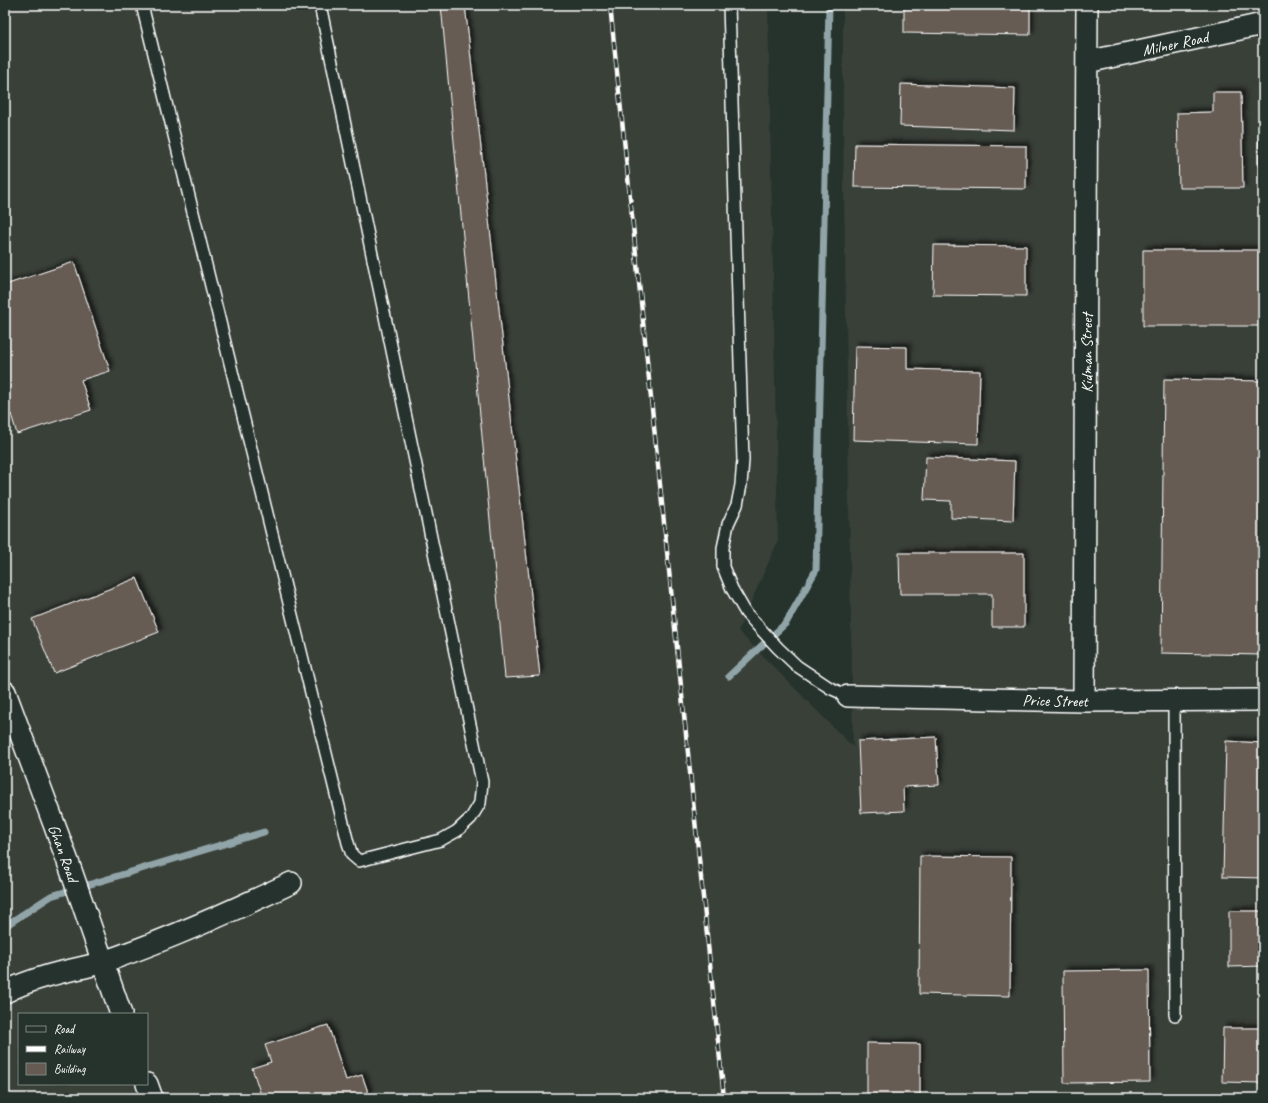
<svg xmlns="http://www.w3.org/2000/svg" width="1268" height="1103" font-family="Caveat,sans-serif">
<defs>
<filter id="shadow"><feDropShadow dx="3.5" dy="-3.5" stdDeviation="2" flood-color="#0009"/></filter>
</defs>
<rect width="100%" height="100%" fill="#26332d"/>
<filter id="ink" filterUnits="userSpaceOnUse"><feTurbulence type="fractalNoise" baseFrequency=".025" numOctaves="2"/><feDisplacementMap in="SourceGraphic" scale="8" xChannelSelector="R" yChannelSelector="G"/><feConvolveMatrix kernelMatrix="1 2 1 2 8 2 1 2 1" color-interpolation-filters="sRGB"/></filter>
<g filter="url(#ink)">
<path fill="#393f38" fill-rule="evenodd" d="M 5,5 L 768,5 L 778,541 L 738,631 L 853,747 L 843,130 L 843,5 L 1263,5 L 1263,1098 L 5,1098 ZM 19,1014 L 147,1014 L 147,1084 L 19,1084 Z"/>
<g fill="none" stroke-linecap="round" stroke-linejoin="round">
<path stroke="#91a5a9" stroke-width="7" d="M 729,676 L 786,623 L 816,570 L 829,5
M 5,926 L 51,896 L 264,832"/>
</g>
<path fill="#665b53" stroke="#fff" filter="url(#shadow)" d="M 441,5 L 465,5 L 540,676 L 505,678 Z
M 904,5 L 1030,5 L 1030,35 L 904,33 Z
M 1258,78 L 1263,78 L 1263,173 L 1259,173 Z
M 901,84 L 1015,88 L 1014,130 L 900,126 Z
M 1213,92 L 1241,92 L 1243,188 L 1179,188 L 1177,113 L 1213,112 Z
M 855,144 L 1026,146 L 1026,189 L 854,187 Z
M 934,245 L 1026,246 L 1026,296 L 933,295 Z
M 1143,250 L 1263,250 L 1263,326 L 1143,326 Z
M 74,262 L 110,371 L 81,380 L 91,410 L 17,434 L 11,414 L 5,416 L 5,285 Z
M 855,346 L 907,347 L 907,369 L 980,371 L 978,444 L 853,440 Z
M 1164,379 L 1263,381 L 1263,655 L 1161,653 Z
M 926,457 L 1015,461 L 1013,521 L 951,518 L 951,501 L 924,500 Z
M 899,553 L 1024,553 L 1024,627 L 992,627 L 992,594 L 900,594 Z
M 137,578 L 159,632 L 54,673 L 32,619 Z
M 936,737 L 939,785 L 903,787 L 904,811 L 861,813 L 858,741 Z
M 1226,741 L 1263,743 L 1263,878 L 1223,877 Z
M 920,856 L 1011,857 L 1010,996 L 919,994 Z
M 1229,911 L 1263,911 L 1263,966 L 1229,967 Z
M 1149,970 L 1150,1082 L 1064,1083 L 1063,971 Z
M 328,1025 L 346,1080 L 362,1075 L 370,1098 L 262,1098 L 252,1068 L 271,1062 L 265,1045 Z
M 1223,1028 L 1263,1028 L 1263,1083 L 1222,1082 Z
M 867,1043 L 920,1044 L 920,1098 L 867,1098 Z"/>
<g fill="none" stroke-linecap="round" stroke-linejoin="round">
<g stroke="#fff" stroke-width="14">
<path id="lane" d="M 142,5 L 348,843 L 352,855 L 359,861 L 441,840 L 457,831 L 471,818 L 480,803 L 482,782 L 320,5
M 729,5 L 743,460 L 741,485 L 737,505 L 728,524 L 723,548 L 723,567 L 732,589 L 746,613 L 778,648 L 797,666 L 830,688 L 848,696
M 1174,701 L 1175,1015"/>
</g>
<g stroke="#fff" stroke-width="24">
<path id="street" d="M 1087,62 L 1263,24
M 5,692 L 67,859 L 121,1014
M 848,696 L 1084,701 L 1263,700
M 1084,701 L 1087,5
M 5,992 C 19,985 33,980 47,976 C 66,970 85,968 103,962 C 168,940 230,912 291,883
M 147,1084 L 152,1098"/>
</g>
<use href="#lane" stroke="#26332d" stroke-width="11"/>
<use href="#street" stroke="#26332d" stroke-width="21"/>
<g stroke="#fff" stroke-width="4.5">
<path id="rail" d="M 610,5 L 724,1098"/>
</g>
<use href="#rail" stroke="#26332d" stroke-width="3" stroke-dasharray="9" stroke-linecap="butt"/>
</g>
</g>
<g text-anchor="middle" stroke-width="3" stroke-linejoin="round" paint-order="stroke">
<g font-size="16" fill="#fff" stroke="#26332d">
<text transform="translate(1175 43) rotate(-12)" y="6">Milner Road</text>
<text transform="translate(1086 353) rotate(-90)" y="6">Kidman Street</text>
<text transform="translate(1055 700) rotate(1)" y="6">Price Street</text>
<text transform="translate(64 853) rotate(70)" y="6">Ghan Road</text>
</g>
</g>
<rect width="1268" height="1103" fill="none" stroke="#26332d" stroke-width="20"/>
<rect x="10" y="10" width="1248" height="1083" fill="none" stroke="#fff" stroke-width="1.5" filter="url(#ink)"/>
<rect x="18" y="1013" width="130" height="72" fill="#26332d" stroke="#7d8581"/>
<rect x="26" y="1026" width="20" height="6" fill="#26332d" stroke="#7d8581"/>
<text x="54" y="1033" font-size="12" fill="#ffffff">Road</text>
<rect x="26" y="1046" width="20" height="6" fill="#ffffff" stroke="#7d8581"/>
<text x="54" y="1053" font-size="12" fill="#ffffff">Railway</text>
<rect x="26" y="1063" width="20" height="12" fill="#665b53" stroke="#7d8581"/>
<text x="54" y="1073" font-size="12" fill="#ffffff">Building</text>
</svg>
